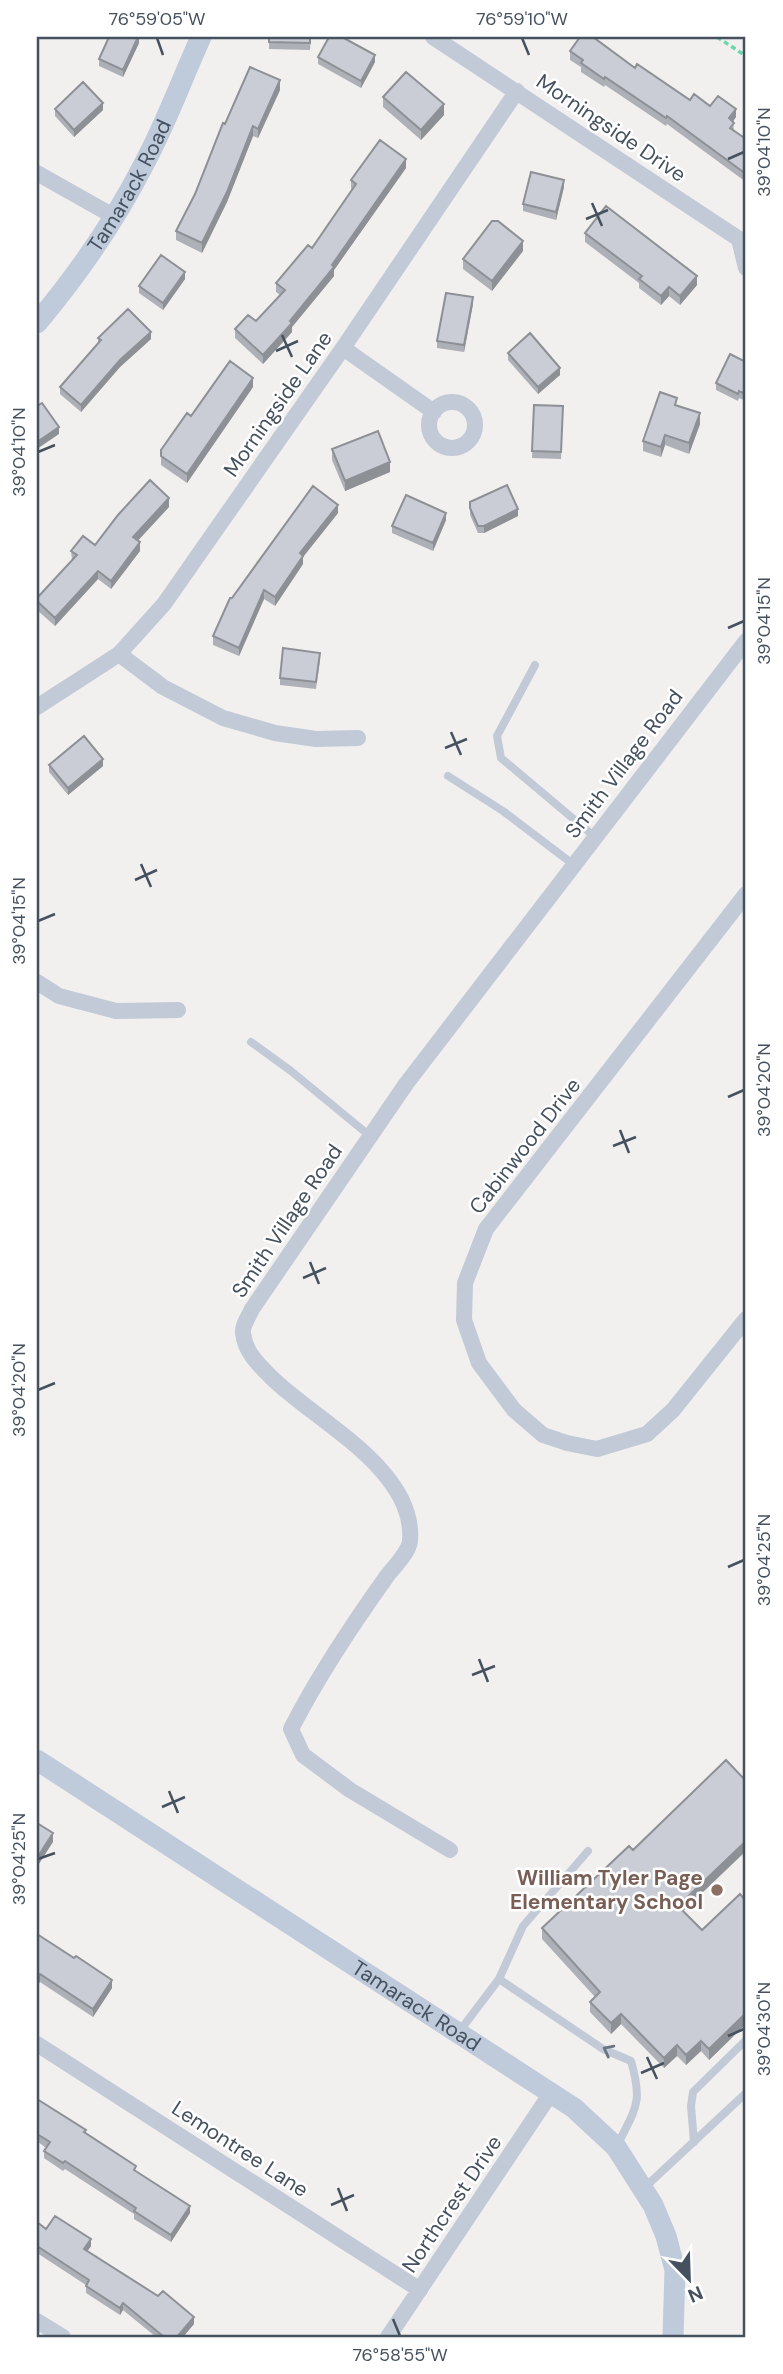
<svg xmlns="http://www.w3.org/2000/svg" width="783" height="2374" font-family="'DM Sans',sans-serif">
<rect width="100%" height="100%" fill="#f2efef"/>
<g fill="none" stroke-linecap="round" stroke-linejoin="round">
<path stroke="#6cd7aa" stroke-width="3.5" stroke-dasharray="5 3.5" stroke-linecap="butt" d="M 717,37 L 746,56"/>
<path stroke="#c1cad6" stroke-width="8" d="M 535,665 L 497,736 L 501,758 L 595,837
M 448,776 L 503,811 L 574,865
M 251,1042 L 291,1071 L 370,1136
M 499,1979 L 603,2049 L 631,2061 C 643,2103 636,2107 618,2144
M 459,2032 L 499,1979 L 523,1926 L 588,1851
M 694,2142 L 691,2106 L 693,2092 L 746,2040
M 643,2189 L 746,2093"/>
<path stroke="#c1cad6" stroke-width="16" d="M 433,37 L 739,239 L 746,268
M 37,173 L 115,217
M 343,348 L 434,412
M429 425a23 23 0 1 1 46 0a23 23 0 1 1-46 0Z
M 119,654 L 163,687 L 223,718 L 275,733 L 316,739 L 358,738
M 37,707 L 119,654 L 164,604 L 343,348 L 517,91
M 746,894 L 486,1229 L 465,1283 L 464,1320 L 479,1363 L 514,1410 L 543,1435 L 567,1443 L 597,1449 L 647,1434 L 673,1410 L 746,1319
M 37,982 L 59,996 L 116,1011 L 178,1010
M 450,1850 L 350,1790 L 303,1755 L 291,1729 C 319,1674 352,1625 387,1576 C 394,1567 409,1552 410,1541 C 416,1469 315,1421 271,1377 C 258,1364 245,1352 243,1333 C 242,1326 249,1316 252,1309 L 406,1084 L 746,641
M 37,2044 L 420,2290
M 37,2321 L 63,2337
M 388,2337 L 551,2093"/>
<g stroke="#bfcada" stroke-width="21">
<path id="s1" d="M 37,323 C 78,274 115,221 144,164 C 166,123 182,79 201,37"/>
<path id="s2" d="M 37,1760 L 574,2108 L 616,2147 L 653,2205 L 666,2236 L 675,2270 L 673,2337"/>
</g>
</g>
<path fill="#aeb0b7" d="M 269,37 L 311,37 L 310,50 L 269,49 Z
M 139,43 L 123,77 L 99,66 L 99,59 Z
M 570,51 L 635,68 L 690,100 L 710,106 L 736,117 L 733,121 L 734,131 L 746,139 L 746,182 L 667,124 L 666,126 L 605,85 L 604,87 L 581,72 L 581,67 L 570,60 Z
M 318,57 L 375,62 L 361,88 L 318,64 Z
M 280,90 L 258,138 L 253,136 L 227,202 L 202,253 L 176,240 L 176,231 L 195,194 L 225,124 Z
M 383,97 L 444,115 L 421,140 L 383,107 Z
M 55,109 L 103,110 L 74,137 L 55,116 Z
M 406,168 L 334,270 L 334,276 L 292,327 L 292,332 L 263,364 L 235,338 L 235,329 L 256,321 L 280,295 L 276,292 L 276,283 L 312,248 L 352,190 L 351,188 L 351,180 Z
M 564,187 L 556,220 L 523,211 L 523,204 Z
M 585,233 L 697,285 L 680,305 L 669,296 L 661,305 L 639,288 L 639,283 L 585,242 Z
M 523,251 L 492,291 L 463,269 L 463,259 Z
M 185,279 L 163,310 L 139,293 L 139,286 Z
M 473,304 L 464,352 L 437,348 L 437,341 Z
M 98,338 L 151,339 L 120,367 L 81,412 L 60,394 L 60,387 L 98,343 Z
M 508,353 L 560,375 L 538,394 L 508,360 Z
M 746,362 L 746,401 L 739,398 L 738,401 L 716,390 L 716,383 Z
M 253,387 L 187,483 L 161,465 L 161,456 L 191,416 Z
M 534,405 L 563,406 L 561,459 L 532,458 Z
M 677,405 L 700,424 L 689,454 L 665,445 L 661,457 L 643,451 L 643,441 Z
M 332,449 L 390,472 L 345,491 L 332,460 Z
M 470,502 L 518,516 L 484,533 L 478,533 L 470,515 Z
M 169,507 L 138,540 L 140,551 L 111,589 L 98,579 L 55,626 L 37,610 L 37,598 L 72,560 L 71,551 L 95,545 Z
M 338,513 L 303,557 L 303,564 L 275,606 L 264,599 L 239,656 L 213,645 L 213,636 L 232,598 Z
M 446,520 L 433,551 L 392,533 L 392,526 Z
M 320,660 L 316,689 L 280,685 L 280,678 Z
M 49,765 L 103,766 L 68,795 L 49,772 Z
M 746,1901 L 746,2024 L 709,2060 L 701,2051 L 686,2065 L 677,2056 L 664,2068 L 621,2024 L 611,2034 L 590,2012 L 590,2002 L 595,1997 L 542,1939 L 542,1928 L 702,1930 Z
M 37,1934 L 112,1988 L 93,2017 L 40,1982 L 37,1985 Z
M 37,2099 L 86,2133 L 190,2213 L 171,2242 L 134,2219 L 134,2214 L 65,2169 L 63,2171 L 44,2158 L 44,2151 L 46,2148 L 37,2141 Z
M 37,2222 L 46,2229 L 91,2246 L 87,2251 L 194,2324 L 183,2337 L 156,2337 L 123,2310 L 120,2315 L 86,2293 L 86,2285 L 37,2253 Z"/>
<path fill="#8d9095" d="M 139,37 L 139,43 L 123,77 L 123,70 Z
M 375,55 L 375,62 L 361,88 L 361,81 Z
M 280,80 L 280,90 L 258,138 L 258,129 Z
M 103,103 L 103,110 L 74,137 L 74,130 Z
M 444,104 L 444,115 L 421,140 L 421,130 Z
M 736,109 L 736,117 L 729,127 L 729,118 Z
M 253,126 L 253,136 L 227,202 L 202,253 L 202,243 Z
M 406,159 L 406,168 L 334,270 L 334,276 L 292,327 L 292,332 L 263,364 L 263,355 L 332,265 Z
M 564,180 L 564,187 L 556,220 L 556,212 Z
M 523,241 L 523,251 L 492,291 L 492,281 Z
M 185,272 L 185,279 L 163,310 L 163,303 Z
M 697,276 L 697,285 L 680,305 L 680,296 Z
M 669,287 L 669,296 L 661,305 L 661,296 Z
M 473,297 L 473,304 L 464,352 L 464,345 Z
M 151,332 L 151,339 L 120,367 L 81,412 L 81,405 L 120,360 Z
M 560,368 L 560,375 L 538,394 L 538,387 Z
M 253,378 L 253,387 L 187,483 L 187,474 Z
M 700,413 L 700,424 L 689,454 L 689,443 Z
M 59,427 L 59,434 L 37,449 L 37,442 Z
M 665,435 L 665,445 L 661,457 L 661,447 Z
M 390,462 L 390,472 L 345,491 L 345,481 Z
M 169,498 L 169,507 L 133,546 L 133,537 Z
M 338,505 L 338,513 L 303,557 L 303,564 L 275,606 L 275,597 L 300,553 Z
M 518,509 L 518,516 L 484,533 L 484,526 Z
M 446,513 L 446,520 L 433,551 L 433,543 Z
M 140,542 L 140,551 L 111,589 L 111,581 Z
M 98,571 L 98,579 L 55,626 L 55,618 Z
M 264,590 L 264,599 L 239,656 L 239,648 Z
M 103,759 L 103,766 L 68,795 L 68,788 Z
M 53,1833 L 53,1842 L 37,1867 L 37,1858 Z
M 746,1841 L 746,1851 L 678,1916 L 678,1906 Z
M 40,1974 L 40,1982 L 37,1985 L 37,1977 Z
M 112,1980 L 112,1988 L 93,2017 L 93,2009 Z
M 746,2013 L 746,2024 L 709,2060 L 709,2049 Z
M 621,2014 L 621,2024 L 611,2034 L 611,2023 Z
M 701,2041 L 701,2051 L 686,2065 L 686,2055 Z
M 677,2045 L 677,2056 L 664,2068 L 664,2058 Z
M 190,2206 L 190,2213 L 171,2242 L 171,2235 Z
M 91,2239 L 91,2246 L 84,2256 L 84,2249 Z
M 123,2303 L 123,2310 L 120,2315 L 120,2308 Z
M 194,2317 L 194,2324 L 183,2337 L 177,2337 Z"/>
<path fill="#cacdd5" stroke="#8d9095" stroke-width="2" d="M 109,37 L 138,37 L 123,70 L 99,59 Z
M 269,37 L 310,37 L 310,43 L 269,42 Z
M 329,37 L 342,37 L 375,55 L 361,81 L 318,57 Z
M 580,37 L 593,37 L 635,68 L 637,64 L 690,100 L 694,94 L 710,106 L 718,96 L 736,109 L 729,118 L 734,123 L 730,128 L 746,139 L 746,174 L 667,116 L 666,118 L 605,77 L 604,79 L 581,63 L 583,60 L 570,51 Z
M 250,67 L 280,80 L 258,129 L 253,126 L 227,192 L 202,243 L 176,231 L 195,194 L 223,123 L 225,124 Z
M 406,72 L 444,104 L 421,130 L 383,97 Z
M 83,82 L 103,103 L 74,130 L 55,109 Z
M 380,140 L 406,159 L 332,265 L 334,267 L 290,321 L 292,323 L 263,355 L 235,329 L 248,315 L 256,321 L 285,290 L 276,283 L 308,245 L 312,248 L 356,184 L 351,180 Z
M 531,172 L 564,180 L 556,212 L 523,204 Z
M 606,206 L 697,276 L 680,296 L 669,287 L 661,296 L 639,279 L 642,276 L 585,233 Z
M 492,221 L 498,221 L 523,241 L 492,281 L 463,259 Z
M 161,255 L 185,272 L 163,303 L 139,286 Z
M 446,293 L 473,297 L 464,345 L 437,341 Z
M 128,309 L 151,332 L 120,360 L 81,405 L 60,387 L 101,340 L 98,338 Z
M 530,333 L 560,368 L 538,387 L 508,353 Z
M 730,354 L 746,362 L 746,394 L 739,391 L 738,394 L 716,383 Z
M 230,361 L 253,378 L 187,474 L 161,456 L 161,450 L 187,413 L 191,416 Z
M 660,392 L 677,398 L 675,405 L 700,413 L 689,443 L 665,435 L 661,447 L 643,441 Z
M 42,403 L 59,427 L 37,442 L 37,406 Z
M 534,405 L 563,406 L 561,452 L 532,451 Z
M 378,431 L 390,462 L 345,481 L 332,449 Z
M 150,480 L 169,498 L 133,537 L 140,542 L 111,581 L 98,571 L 55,618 L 37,601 L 37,598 L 77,555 L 71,551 L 83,536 L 95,545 L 118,515 Z
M 507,485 L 518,509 L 484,526 L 478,526 L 470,508 L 470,502 Z
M 313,486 L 338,505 L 300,553 L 303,556 L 275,597 L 264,590 L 239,648 L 213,636 L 230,598 L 232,598 Z
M 406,495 L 446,513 L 433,543 L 392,526 Z
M 283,648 L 320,653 L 316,682 L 280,678 Z
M 84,736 L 103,759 L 68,788 L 49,765 Z
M 726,1760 L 746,1781 L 746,1841 L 678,1906 L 702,1930 L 740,1894 L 746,1901 L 746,2013 L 709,2049 L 701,2041 L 686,2055 L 677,2045 L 664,2058 L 621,2014 L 611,2023 L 590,2002 L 600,1992 L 542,1928 L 629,1846 L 633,1850 Z
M 37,1823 L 53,1833 L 37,1858 Z
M 37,1934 L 74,1958 L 76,1956 L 112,1980 L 93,2009 L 40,1974 L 37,1977 Z
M 37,2099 L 86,2130 L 84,2132 L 136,2166 L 134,2170 L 190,2206 L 171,2235 L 134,2211 L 136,2208 L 65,2161 L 63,2163 L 44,2151 L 50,2142 L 37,2134 Z
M 55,2216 L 91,2239 L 84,2249 L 158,2296 L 163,2291 L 194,2317 L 177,2337 L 164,2337 L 123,2303 L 120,2308 L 86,2286 L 89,2280 L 37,2246 L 37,2222 L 46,2229 Z"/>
<defs><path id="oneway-chevron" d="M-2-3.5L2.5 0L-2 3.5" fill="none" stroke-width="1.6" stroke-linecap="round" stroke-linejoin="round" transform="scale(1.75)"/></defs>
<use stroke="#6a7583" href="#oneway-chevron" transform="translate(608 2050) rotate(-153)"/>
<path fill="none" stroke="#45515f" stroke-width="2.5" d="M 157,38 L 163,55M 522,38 L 529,55M 728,159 L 744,152M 592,203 L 602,226M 586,219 L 608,210M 282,335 L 292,357M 276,351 L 298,341M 38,452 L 55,445M 728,628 L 744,621M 451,732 L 461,755M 445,748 L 467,739M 141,864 L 151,887M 135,880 L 157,870M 38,921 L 55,914M 728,1097 L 744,1090M 620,1130 L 629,1153M 613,1146 L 636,1137M 310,1262 L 319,1284M 303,1278 L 326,1268M 38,1390 L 55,1383M 728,1567 L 744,1560M 479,1659 L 488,1682M 472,1675 L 495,1666M 169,1791 L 178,1813M 162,1807 L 185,1797M 38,1859 L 55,1853M 728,2036 L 744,2029M 647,2057 L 657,2079M 641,2073 L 664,2063M 338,2188 L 347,2211M 331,2205 L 354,2195M 393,2319 L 400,2336"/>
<circle fill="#8d6e63" stroke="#fff" stroke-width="2.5" cx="717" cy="1890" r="7"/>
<g text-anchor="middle" stroke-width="5" stroke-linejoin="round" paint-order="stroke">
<g font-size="21" fill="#45515f" stroke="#fff">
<text transform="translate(611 128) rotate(34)" y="7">Morningside Drive</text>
<text dy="7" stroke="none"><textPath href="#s1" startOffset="166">Tamarack Road</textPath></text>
<text transform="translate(278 404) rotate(-55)" y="7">Morningside Lane</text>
<text transform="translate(624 764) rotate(-53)" y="7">Smith Village Road</text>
<text transform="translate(525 1146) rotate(-52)" y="7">Cabinwood Drive</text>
<text transform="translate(287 1221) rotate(-56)" y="7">Smith Village Road</text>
<text dy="7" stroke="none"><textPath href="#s2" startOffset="452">Tamarack Road</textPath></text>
<text transform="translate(240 2149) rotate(33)" y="7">Lemontree Lane</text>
<text transform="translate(452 2204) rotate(-56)" y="7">Northcrest Drive</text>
</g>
<g font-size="21" font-weight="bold" fill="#785e54" stroke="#fff" text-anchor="end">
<text x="703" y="1885">William Tyler Page<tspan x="703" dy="24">Elementary School</tspan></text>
</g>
</g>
<rect width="783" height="2374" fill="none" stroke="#ffffff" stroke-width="77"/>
<g transform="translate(689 2279) rotate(157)" stroke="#ffffff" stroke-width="5" paint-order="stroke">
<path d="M0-5L12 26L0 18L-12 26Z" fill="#45515f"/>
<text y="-10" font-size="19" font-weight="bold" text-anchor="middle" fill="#45515f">N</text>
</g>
<rect x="38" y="38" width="706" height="2298" fill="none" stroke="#45515f" stroke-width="2.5"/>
<g font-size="18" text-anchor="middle" fill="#45515f">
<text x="157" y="25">76°59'05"W</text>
<text x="522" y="25">76°59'10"W</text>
<text transform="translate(764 152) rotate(-90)" y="6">39°04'10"N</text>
<text transform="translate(19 452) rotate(-90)" y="6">39°04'10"N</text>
<text transform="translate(764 621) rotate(-90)" y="6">39°04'15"N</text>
<text transform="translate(19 921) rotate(-90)" y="6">39°04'15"N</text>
<text transform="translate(764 1090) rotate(-90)" y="6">39°04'20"N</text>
<text transform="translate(19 1390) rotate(-90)" y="6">39°04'20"N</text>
<text transform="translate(764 1560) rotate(-90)" y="6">39°04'25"N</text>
<text transform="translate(19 1859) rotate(-90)" y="6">39°04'25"N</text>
<text transform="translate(764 2029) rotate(-90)" y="6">39°04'30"N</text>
<text x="400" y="2361">76°58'55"W</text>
</g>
</svg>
